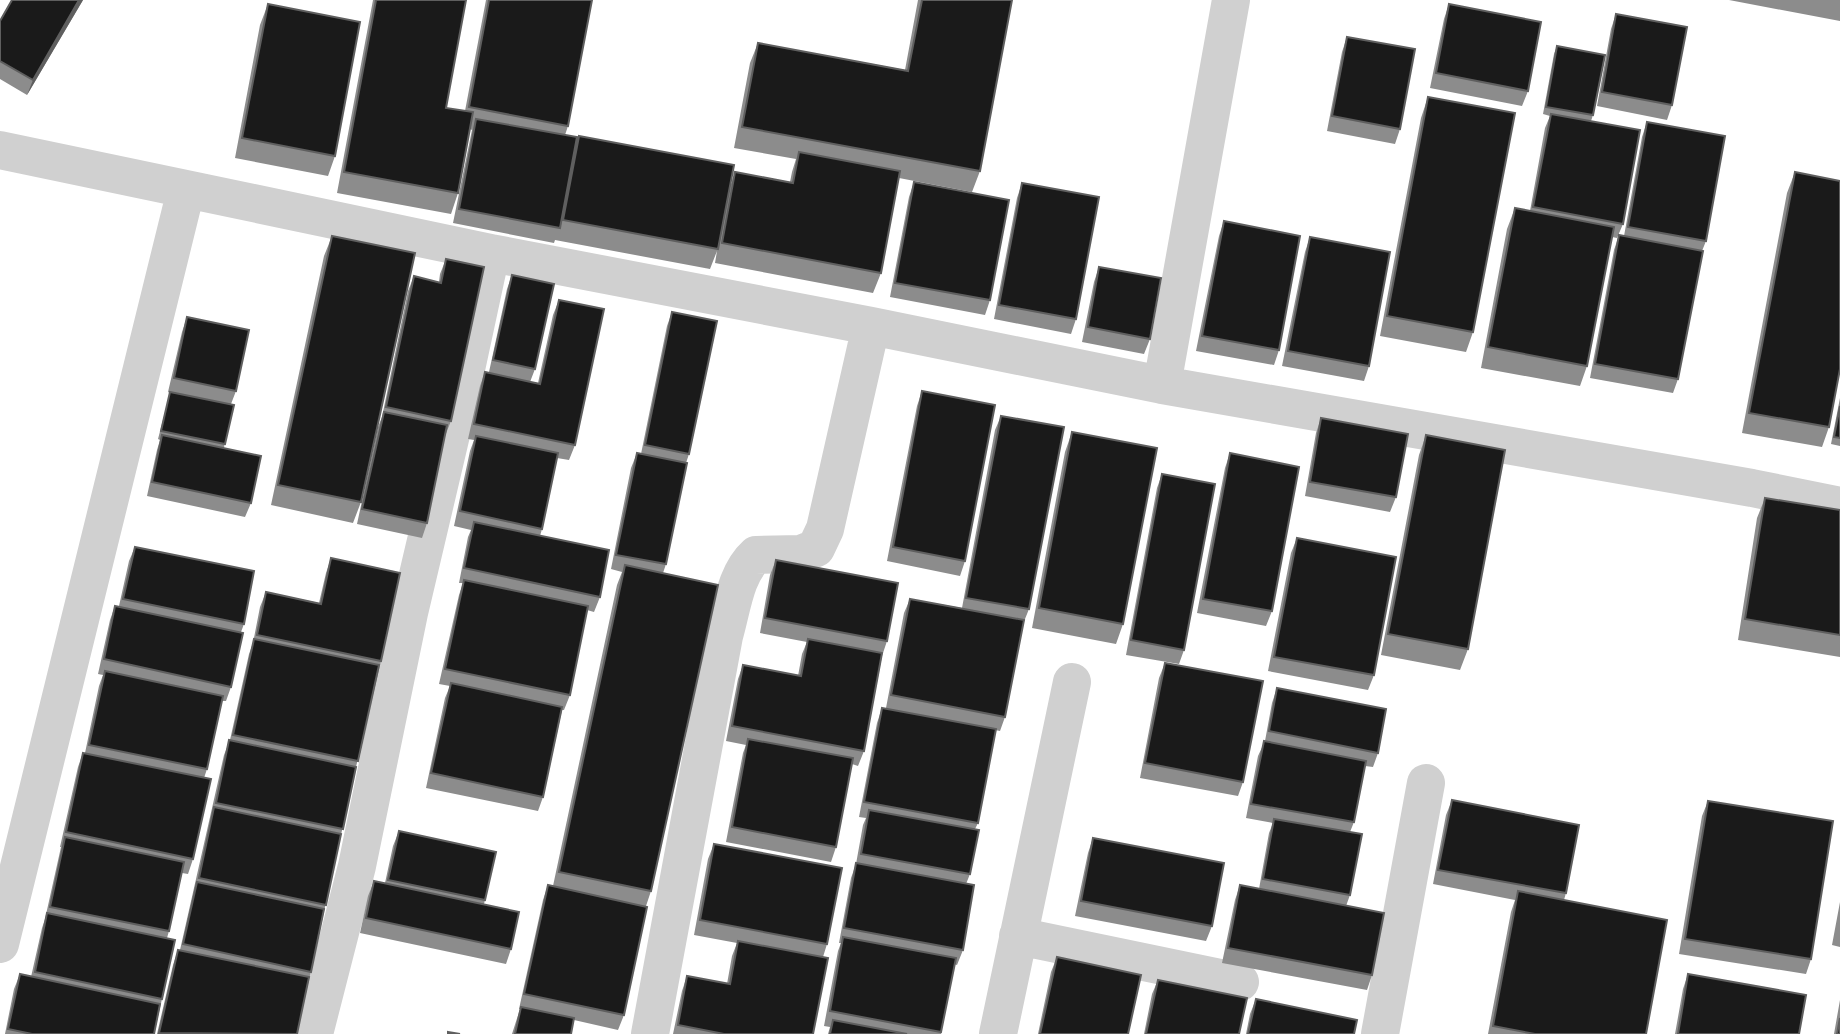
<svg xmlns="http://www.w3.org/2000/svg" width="1840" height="1034" font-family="Overpass,sans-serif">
<rect width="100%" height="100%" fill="#fff"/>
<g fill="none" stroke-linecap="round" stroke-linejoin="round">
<path stroke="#d0d0d0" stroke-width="38" d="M 0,150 L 491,253 L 871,326 L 1162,385 L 1752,488 L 1840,506
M 1162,385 L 1231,0
M 1018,936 L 1240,982
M 0,944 L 186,190
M 314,1034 L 357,866 L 409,613 L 462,388 L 491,253
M 650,1034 L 724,636 C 732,609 735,574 756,555 L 801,554 L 816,548 L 825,529 L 871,326
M 998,1034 L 1072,682
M 1380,1034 L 1426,783"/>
</g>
<path fill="#8c8c8c" d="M 83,0 L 27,95 L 0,79 L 0,21 Z
M 373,0 L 466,0 L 446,108 L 465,111 L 486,0 L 592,0 L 568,126 L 565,135 L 575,146 L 579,136 L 729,190 L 735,172 L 790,182 L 792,172 L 796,159 L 734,148 L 750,63 L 758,43 L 905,70 L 918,0 L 1012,0 L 980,171 L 972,192 L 899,178 L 881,273 L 873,293 L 715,263 L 717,251 L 710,269 L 555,240 L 554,243 L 453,223 L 472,130 L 470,129 L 458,193 L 451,214 L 337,193 Z
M 1729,0 L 1840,0 L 1840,21 Z
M 268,4 L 335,156 L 328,176 L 235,158 L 260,25 Z
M 1449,4 L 1528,91 L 1522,106 L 1430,88 L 1444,19 Z
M 1616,14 L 1672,105 L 1667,120 L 1597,106 L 1611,29 Z
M 1347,37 L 1400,129 L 1395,144 L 1327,131 L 1342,52 Z
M 1557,46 L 1593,115 L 1591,121 L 1623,224 L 1617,238 L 1612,237 L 1587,366 L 1580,386 L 1481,368 L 1507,229 L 1515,208 L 1530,211 L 1545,128 L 1550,116 L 1543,114 L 1554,54 Z
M 1428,97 L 1473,332 L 1466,352 L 1380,336 L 1421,118 Z
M 1647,122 L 1706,241 L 1702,251 L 1678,379 L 1673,393 L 1590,378 L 1614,250 L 1619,235 L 1624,236 L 1642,137 Z
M 1795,172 L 1829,427 L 1822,447 L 1742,433 L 1787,193 Z
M 914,182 L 990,300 L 985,315 L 890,297 L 909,197 Z
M 1022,183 L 1076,319 L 1071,334 L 994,319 L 1017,198 Z
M 1224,221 L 1279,350 L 1274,365 L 1196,351 L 1219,236 Z
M 332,236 L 361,502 L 353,523 L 271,505 L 324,256 Z
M 1310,237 L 1369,366 L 1364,381 L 1282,366 L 1305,252 Z
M 446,259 L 451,421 L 445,436 L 427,523 L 422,538 L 357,524 L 378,427 L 382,417 L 408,291 L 414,276 L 439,282 L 440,274 Z
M 1099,267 L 1150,339 L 1144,354 L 1082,342 L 1094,282 Z
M 512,275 L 535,369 L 530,382 L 538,383 L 553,315 L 559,300 L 575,445 L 569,460 L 557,458 L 542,529 L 540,536 L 600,597 L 594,612 L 587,610 L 570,695 L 564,710 L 562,710 L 543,797 L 538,811 L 426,788 L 445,698 L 450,686 L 439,684 L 459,595 L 463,583 L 459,583 L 468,537 L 471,530 L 454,526 L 470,451 L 474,440 L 468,439 L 480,386 L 485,372 L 489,372 L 507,289 Z
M 672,312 L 689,454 L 686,463 L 666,564 L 663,573 L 651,891 L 646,906 L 624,1015 L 618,1030 L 574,1020 L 571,1034 L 512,1034 L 520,1009 L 519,1009 L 543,900 L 548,885 L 553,886 L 617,585 L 622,572 L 611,569 L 631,468 L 637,453 L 641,454 L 667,326 Z
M 187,317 L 236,391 L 231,404 L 224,448 L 251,503 L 245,517 L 147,496 L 157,450 L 160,440 L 158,439 L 170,393 L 168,392 L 182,332 Z
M 922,391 L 965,561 L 960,576 L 887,561 L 917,406 Z
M 1840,398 L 1840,446 L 1831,444 Z
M 1001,416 L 1029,609 L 1023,624 L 1005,717 L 1000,731 L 995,730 L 978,823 L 975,829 L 970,874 L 966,884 L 963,950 L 957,965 L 954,964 L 941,1032 L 941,1034 L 828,1034 L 830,1027 L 824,1026 L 838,951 L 841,943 L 839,943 L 851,878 L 856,864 L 863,825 L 866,818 L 859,817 L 877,723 L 882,708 L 886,708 L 904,613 L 910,599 L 962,608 L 995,430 Z
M 1321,418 L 1396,497 L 1390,512 L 1305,496 L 1316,433 Z
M 1072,432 L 1123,624 L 1116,644 L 1032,628 L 1065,452 Z
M 1426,435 L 1468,649 L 1460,670 L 1381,655 L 1419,455 Z
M 1230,453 L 1272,611 L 1266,626 L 1197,613 L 1225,468 Z
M 1162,474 L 1184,650 L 1179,664 L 1126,655 L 1157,488 Z
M 1765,498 L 1840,510 L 1840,657 L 1738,640 L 1757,518 Z
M 1297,538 L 1374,675 L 1368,690 L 1268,671 L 1291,553 Z
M 135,547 L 244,624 L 241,632 L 231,687 L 226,701 L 222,701 L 207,769 L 204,778 L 193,859 L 188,874 L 182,873 L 169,931 L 167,938 L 162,999 L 154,1034 L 5,1034 L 14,989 L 20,974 L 31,977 L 42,928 L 45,919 L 61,847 L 60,847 L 78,767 L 83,753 L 85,753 L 99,686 L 103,675 L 98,674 L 110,620 L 115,606 L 119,606 L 129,561 Z
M 331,558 L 381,661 L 356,767 L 297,1034 L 157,1034 L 173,965 L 178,950 L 180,950 L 224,755 L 230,740 L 249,654 L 253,643 L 260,607 L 266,592 L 319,603 L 326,573 Z
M 776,560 L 887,641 L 882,656 L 864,751 L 858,766 L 852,764 L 836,847 L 831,862 L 726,842 L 743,753 L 746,745 L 726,741 L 738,679 L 743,665 L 798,676 L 802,654 L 807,642 L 760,633 L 770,575 Z
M 1165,663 L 1243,782 L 1238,796 L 1140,778 L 1159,678 Z
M 1277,688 L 1378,753 L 1373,767 L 1365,766 L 1354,822 L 1350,832 L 1350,895 L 1346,906 L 1372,975 L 1367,990 L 1222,963 L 1235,900 L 1240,885 L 1259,889 L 1269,833 L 1273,823 L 1246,818 L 1258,756 L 1265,741 L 1272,703 Z
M 1452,800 L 1566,893 L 1564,900 L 1646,1034 L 1488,1034 L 1511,912 L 1515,900 L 1433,884 L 1446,815 Z
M 1708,801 L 1811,959 L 1806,974 L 1679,954 L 1702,816 Z
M 399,831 L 485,900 L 484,904 L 511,949 L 506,964 L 360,933 L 368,896 L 374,881 L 385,883 L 393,846 Z
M 1093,838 L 1212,926 L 1206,941 L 1075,916 L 1088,853 Z
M 714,844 L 827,944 L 823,957 L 813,1034 L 673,1034 L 682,991 L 687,976 L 727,984 L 732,956 L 737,943 L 694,935 L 708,859 Z
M 1840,902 L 1840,947 L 1832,945 Z
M 1057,957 L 1128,1034 L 1038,1034 L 1051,972 Z
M 1688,974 L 1799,1034 L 1675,1034 L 1683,989 Z
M 1158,980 L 1239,1034 L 1144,1034 L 1152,994 Z
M 1256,999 L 1354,1034 L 1246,1034 L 1250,1014 Z
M 1840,1000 L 1840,1034 L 1834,1034 Z"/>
<path fill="#5f5f5f" d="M 79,0 L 83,0 L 27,95 L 33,80 Z"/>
<path fill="#1a1a1a" stroke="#5f5f5f" stroke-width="2" d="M 12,0 L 79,0 L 33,80 L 0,61 L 0,21 Z
M 376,0 L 466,0 L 446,108 L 473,112 L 458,193 L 344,172 Z
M 489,0 L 592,0 L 568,126 L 469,107 Z
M 922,0 L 1012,0 L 980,171 L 742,127 L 758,43 L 908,71 Z
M 268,4 L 360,22 L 335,156 L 242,138 Z
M 1449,4 L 1541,22 L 1528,91 L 1436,73 Z
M 1616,14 L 1687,27 L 1672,105 L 1602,92 Z
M 1347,37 L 1415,49 L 1400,129 L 1332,116 Z
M 1557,46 L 1605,55 L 1593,115 L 1546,107 Z
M 1428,97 L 1515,113 L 1473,332 L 1387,316 Z
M 1551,114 L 1640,130 L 1623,224 L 1533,207 Z
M 476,119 L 577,137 L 560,228 L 459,209 Z
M 1647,122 L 1725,136 L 1706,241 L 1628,227 Z
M 579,136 L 734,165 L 718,249 L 563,220 Z
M 799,152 L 900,171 L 881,273 L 722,243 L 735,172 L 793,183 Z
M 1795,172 L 1840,181 L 1840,369 L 1829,427 L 1749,413 Z
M 914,182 L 1009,200 L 990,300 L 895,283 Z
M 1022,183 L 1099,197 L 1076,319 L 999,305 Z
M 1515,208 L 1614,227 L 1587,366 L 1488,347 Z
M 1224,221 L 1300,236 L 1279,350 L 1202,336 Z
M 1619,235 L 1703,251 L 1678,379 L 1595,364 Z
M 332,236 L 415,253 L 361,502 L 278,485 Z
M 1310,237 L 1390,252 L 1369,366 L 1288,351 Z
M 446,259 L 484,267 L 451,421 L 386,407 L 414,276 L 441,283 Z
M 1099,267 L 1161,278 L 1150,339 L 1088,327 Z
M 512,275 L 554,284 L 535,369 L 493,360 Z
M 559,300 L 604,309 L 575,445 L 474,424 L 485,372 L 540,384 Z
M 672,312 L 717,321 L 689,454 L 645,445 Z
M 187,317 L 249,330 L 236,391 L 174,378 Z
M 922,391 L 995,405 L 965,561 L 893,547 Z
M 170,392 L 234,405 L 225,444 L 161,431 Z
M 1840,406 L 1840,438 L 1834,437 Z
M 384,412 L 447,425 L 427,523 L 362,509 Z
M 1001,416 L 1064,427 L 1029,609 L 966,598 Z
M 1321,418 L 1408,434 L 1396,497 L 1310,482 Z
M 1072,432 L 1157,448 L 1123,624 L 1039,608 Z
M 162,435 L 261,456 L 251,503 L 152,482 Z
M 1426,435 L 1505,450 L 1468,649 L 1388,634 Z
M 476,436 L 558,453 L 542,529 L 460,511 Z
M 637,453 L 687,463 L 666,564 L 616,555 Z
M 1230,453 L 1299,467 L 1272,611 L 1203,599 Z
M 1162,474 L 1215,484 L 1184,650 L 1131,640 Z
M 1765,498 L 1840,510 L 1840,635 L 1745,619 Z
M 474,522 L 609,550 L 600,597 L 464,568 Z
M 1297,538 L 1396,557 L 1374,675 L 1274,657 Z
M 135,547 L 254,571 L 244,624 L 123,599 Z
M 331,558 L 400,573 L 381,661 L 257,635 L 266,592 L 321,604 Z
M 776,560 L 898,583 L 887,641 L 765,618 Z
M 625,565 L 718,585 L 651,891 L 559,872 Z
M 464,580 L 588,606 L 570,695 L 445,669 Z
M 910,599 L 1024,620 L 1005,717 L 891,695 Z
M 115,606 L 243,633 L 231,687 L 104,659 Z
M 254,639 L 379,665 L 358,761 L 233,735 Z
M 808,639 L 882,653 L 864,751 L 732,726 L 743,665 L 801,676 Z
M 1165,663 L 1263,681 L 1243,782 L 1145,763 Z
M 105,671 L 223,696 L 207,769 L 89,745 Z
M 451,683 L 562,707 L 543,797 L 431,773 Z
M 1277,688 L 1386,709 L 1378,753 L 1269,731 Z
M 882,708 L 996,729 L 978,823 L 864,802 Z
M 748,739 L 853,758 L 836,847 L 732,827 Z
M 229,740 L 356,767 L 343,829 L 216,803 Z
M 1264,741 L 1366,761 L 1354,822 L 1251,804 Z
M 83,753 L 211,779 L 193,859 L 66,832 Z
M 1452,800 L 1579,825 L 1566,893 L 1438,870 Z
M 1708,801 L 1833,821 L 1811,959 L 1685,939 Z
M 214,807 L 341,834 L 326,905 L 199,878 Z
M 869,810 L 979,830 L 970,874 L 861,854 Z
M 1274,819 L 1362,834 L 1350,895 L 1263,879 Z
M 399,831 L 496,852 L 485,900 L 388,880 Z
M 65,837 L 184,862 L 169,931 L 50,907 Z
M 1093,838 L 1224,863 L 1212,926 L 1081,901 Z
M 714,844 L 842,868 L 827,944 L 700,920 Z
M 856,863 L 974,885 L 963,950 L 844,928 Z
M 374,881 L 519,912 L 511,949 L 366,918 Z
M 197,882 L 324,909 L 311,972 L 183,944 Z
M 548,885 L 647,907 L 624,1015 L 524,994 Z
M 1240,885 L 1384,913 L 1372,975 L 1228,948 Z
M 1518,891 L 1667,920 L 1646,1034 L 1535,1034 L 1493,1026 Z
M 47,913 L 175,940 L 162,999 L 35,972 Z
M 843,937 L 956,958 L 941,1032 L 830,1011 Z
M 738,941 L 828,958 L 813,1034 L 724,1034 L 678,1025 L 687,976 L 730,984 Z
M 178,950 L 309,977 L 297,1034 L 159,1033 Z
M 1057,957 L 1141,975 L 1128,1034 L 1040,1034 Z
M 20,974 L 160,1004 L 154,1034 L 32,1034 L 8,1029 Z
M 1688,974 L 1806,995 L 1799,1034 L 1678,1034 Z
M 1158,980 L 1247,998 L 1239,1034 L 1146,1034 Z
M 1256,999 L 1357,1020 L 1354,1034 L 1248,1034 Z
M 521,1007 L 574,1018 L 571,1034 L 515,1034 Z
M 1840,1018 L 1840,1034 L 1837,1034 Z
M 833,1020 L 907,1034 L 830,1034 Z
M 448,1032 L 460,1034 L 448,1034 Z"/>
</svg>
